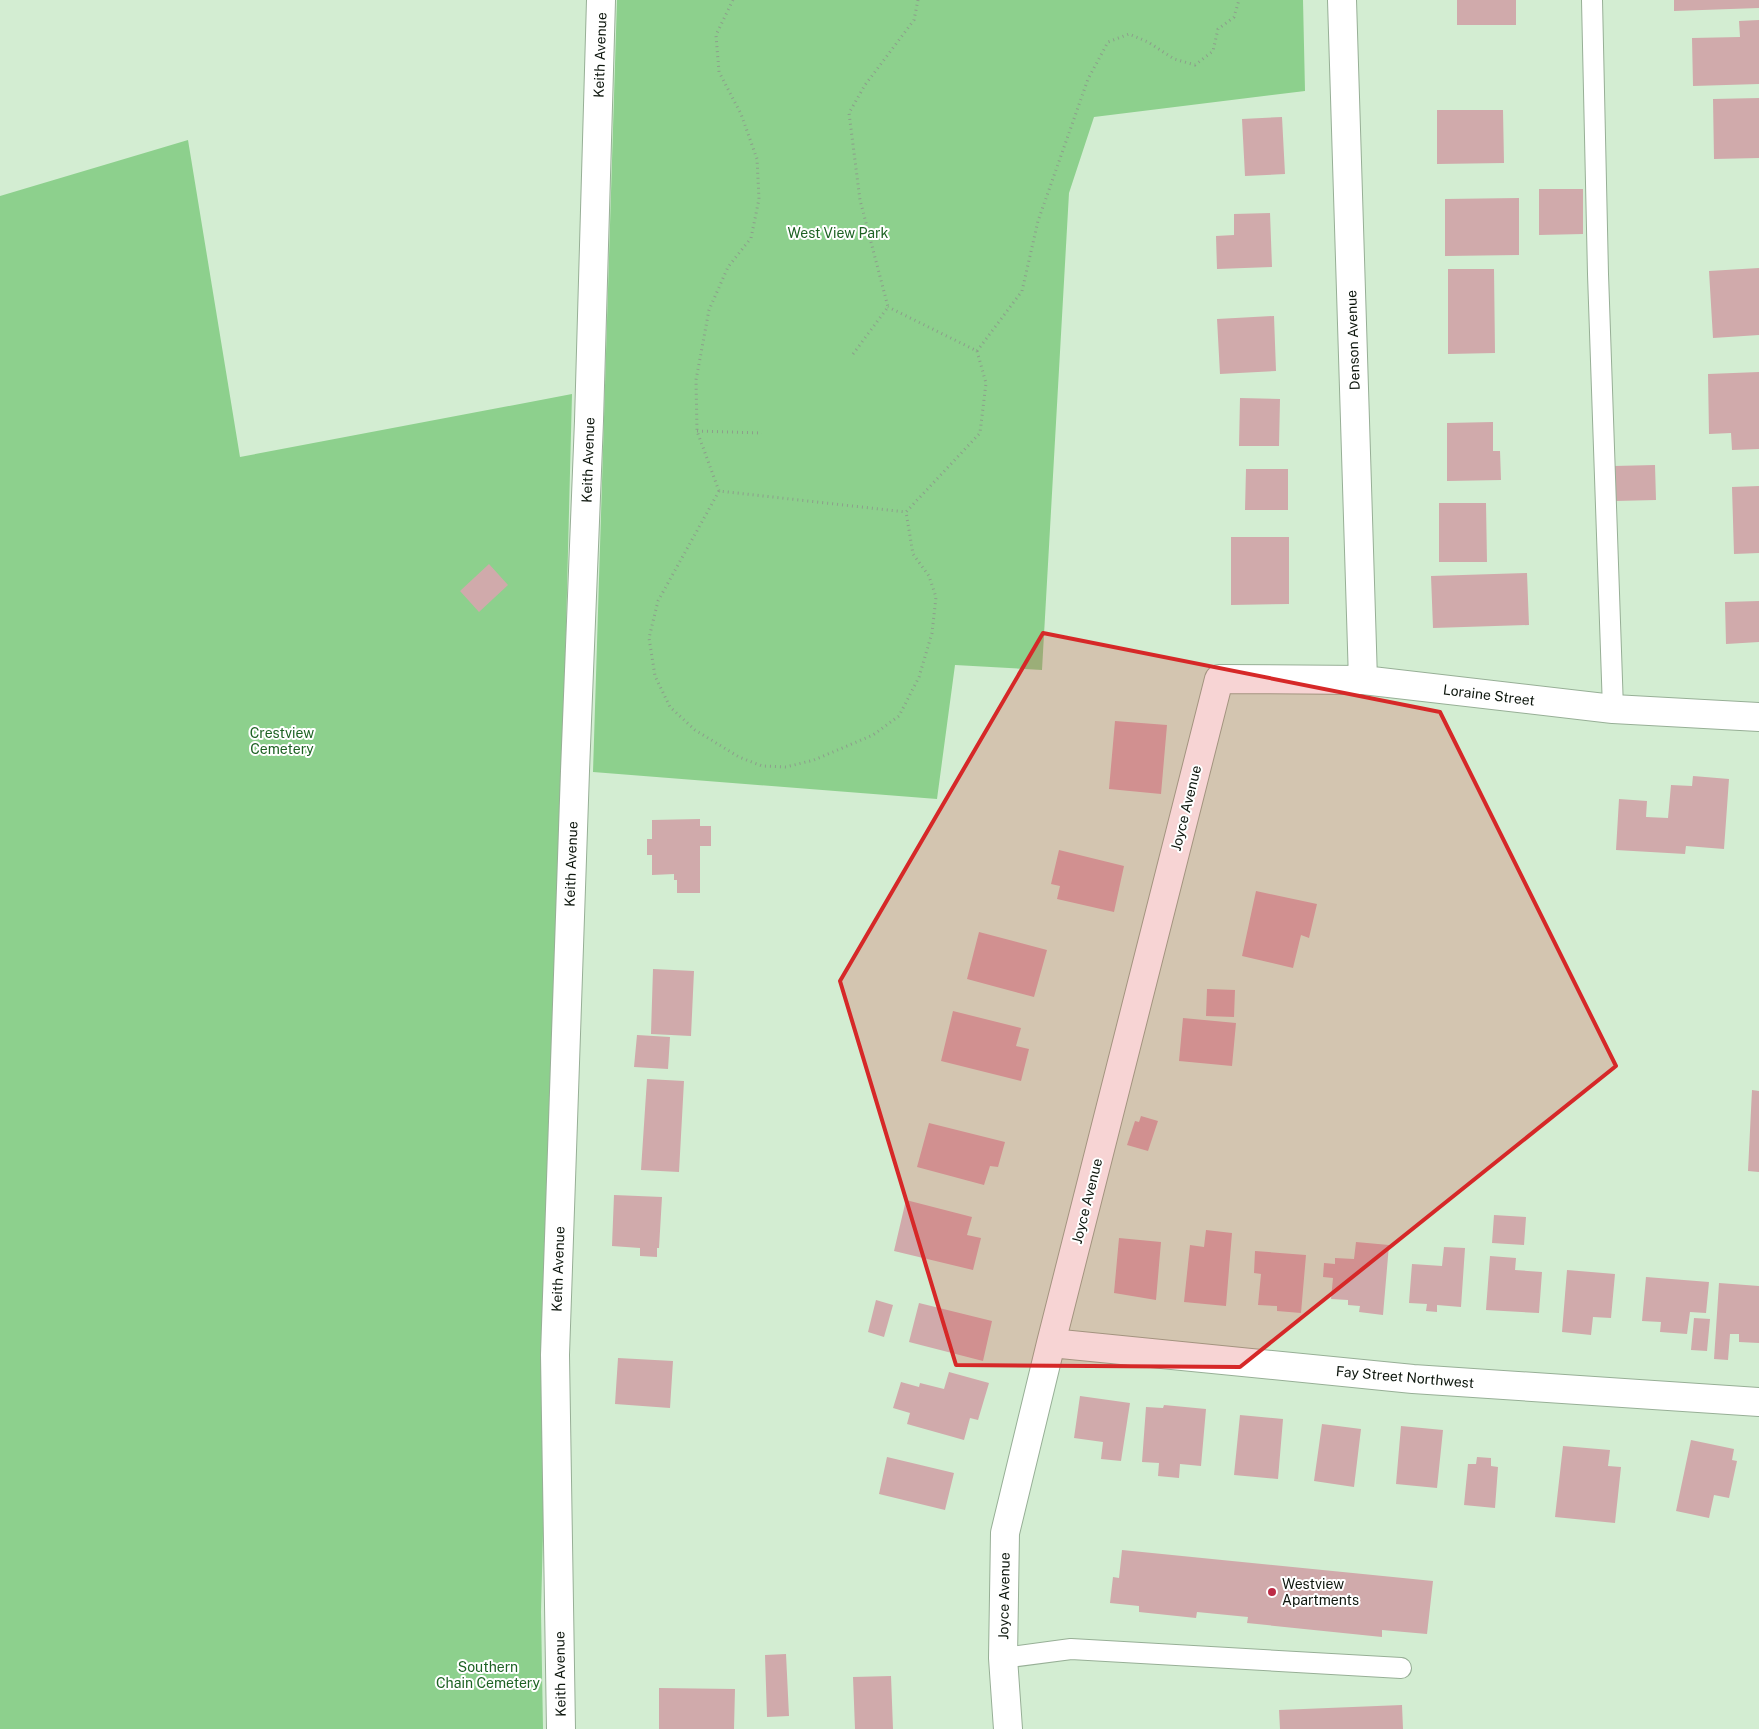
<svg xmlns="http://www.w3.org/2000/svg" width="1759" height="1729" font-family="'Public Sans',sans-serif">
<rect width="100%" height="100%" fill="#d3edd2"/>
<path fill="#8dd08d" d="M 617,0 L 1303,0 L 1305,91 L 1094,117 L 1069,193 L 1042,670 L 955,665 L 937,799 L 593,772 Z
M 188,140 L 240,457 L 572,394 L 541,1612 L 543,1729 L 0,1729 L 0,196 Z"/>
<path fill="#d0aaab" d="M 1457,0 L 1516,0 L 1516,25 L 1457,25 Z
M 1674,0 L 1759,0 L 1759,8 L 1674,11 Z
M 1759,20 L 1759,84 L 1693,86 L 1692,38 L 1740,37 L 1739,21 Z
M 1759,98 L 1759,158 L 1714,159 L 1713,99 Z
M 1437,110 L 1503,110 L 1504,163 L 1437,164 Z
M 1282,117 L 1285,174 L 1245,176 L 1242,119 Z
M 1539,189 L 1583,189 L 1583,234 L 1539,235 Z
M 1519,198 L 1519,255 L 1445,256 L 1445,199 Z
M 1270,213 L 1272,267 L 1217,269 L 1216,236 L 1234,235 L 1234,214 Z
M 1759,268 L 1759,335 L 1713,338 L 1709,271 Z
M 1448,269 L 1494,269 L 1495,353 L 1448,354 Z
M 1274,316 L 1276,371 L 1220,374 L 1217,319 Z
M 1759,372 L 1759,449 L 1732,450 L 1731,433 L 1709,434 L 1708,374 Z
M 1240,398 L 1280,399 L 1279,446 L 1239,446 Z
M 1493,422 L 1493,451 L 1500,451 L 1501,480 L 1447,481 L 1447,423 Z
M 1655,465 L 1656,500 L 1615,501 L 1614,466 Z
M 1246,469 L 1288,469 L 1288,510 L 1245,510 Z
M 1759,486 L 1759,553 L 1734,554 L 1732,487 Z
M 1439,503 L 1486,503 L 1487,562 L 1439,562 Z
M 1231,537 L 1289,537 L 1289,604 L 1231,605 Z
M 489,564 L 508,585 L 479,612 L 460,591 Z
M 1527,573 L 1529,625 L 1433,628 L 1431,576 Z
M 1759,601 L 1759,642 L 1726,644 L 1725,602 Z
M 1115,721 L 1167,725 L 1161,794 L 1109,789 Z
M 1693,776 L 1729,779 L 1724,849 L 1686,846 L 1685,854 L 1616,850 L 1619,799 L 1647,801 L 1646,817 L 1668,818 L 1671,785 L 1692,786 Z
M 700,819 L 700,826 L 711,826 L 711,846 L 700,846 L 700,893 L 677,893 L 677,880 L 674,880 L 674,874 L 652,875 L 652,855 L 647,855 L 647,839 L 652,839 L 652,820 Z
M 1059,850 L 1124,866 L 1114,912 L 1057,899 L 1060,886 L 1051,884 Z
M 1256,891 L 1317,904 L 1309,938 L 1301,935 L 1293,968 L 1242,956 Z
M 979,932 L 1047,950 L 1034,997 L 967,979 Z
M 653,969 L 694,971 L 691,1036 L 651,1034 Z
M 1207,989 L 1235,990 L 1234,1017 L 1206,1016 Z
M 953,1011 L 1021,1028 L 1016,1046 L 1029,1049 L 1021,1081 L 941,1061 Z
M 1183,1018 L 1236,1023 L 1232,1066 L 1179,1061 Z
M 637,1035 L 670,1037 L 668,1069 L 634,1067 Z
M 647,1079 L 684,1081 L 679,1172 L 641,1170 Z
M 1752,1090 L 1759,1091 L 1759,1172 L 1748,1171 Z
M 1141,1116 L 1158,1121 L 1148,1151 L 1127,1145 L 1135,1121 L 1139,1122 Z
M 929,1123 L 1005,1142 L 998,1167 L 990,1166 L 984,1185 L 917,1167 Z
M 614,1195 L 662,1197 L 659,1248 L 657,1248 L 657,1257 L 640,1256 L 640,1248 L 612,1246 Z
M 906,1200 L 972,1217 L 967,1235 L 981,1238 L 973,1270 L 894,1251 Z
M 1494,1215 L 1526,1217 L 1524,1245 L 1492,1243 Z
M 1206,1230 L 1232,1233 L 1226,1306 L 1184,1302 L 1190,1245 L 1204,1247 Z
M 1119,1238 L 1161,1242 L 1156,1300 L 1114,1293 Z
M 1356,1242 L 1389,1245 L 1383,1315 L 1359,1312 L 1360,1306 L 1348,1305 L 1348,1300 L 1331,1299 L 1333,1278 L 1323,1277 L 1324,1263 L 1335,1264 L 1335,1258 L 1354,1259 Z
M 1444,1247 L 1465,1248 L 1461,1307 L 1437,1305 L 1437,1312 L 1426,1311 L 1427,1304 L 1409,1303 L 1412,1264 L 1442,1266 Z
M 1255,1251 L 1306,1255 L 1301,1313 L 1277,1311 L 1277,1306 L 1258,1305 L 1261,1274 L 1254,1273 Z
M 1490,1256 L 1516,1258 L 1515,1270 L 1542,1272 L 1539,1313 L 1486,1310 Z
M 1567,1270 L 1615,1274 L 1611,1318 L 1593,1317 L 1591,1335 L 1562,1332 Z
M 1646,1277 L 1709,1282 L 1706,1313 L 1690,1312 L 1687,1334 L 1660,1332 L 1661,1322 L 1642,1321 Z
M 1719,1283 L 1759,1286 L 1759,1343 L 1739,1342 L 1739,1334 L 1730,1334 L 1728,1360 L 1714,1359 Z
M 876,1300 L 893,1305 L 884,1337 L 868,1332 Z
M 919,1303 L 992,1321 L 983,1361 L 909,1342 Z
M 1694,1318 L 1710,1319 L 1707,1351 L 1691,1350 Z
M 618,1358 L 673,1361 L 670,1408 L 615,1404 Z
M 949,1372 L 989,1383 L 978,1420 L 970,1418 L 964,1440 L 907,1424 L 910,1413 L 893,1408 L 901,1382 L 919,1387 L 920,1383 L 944,1389 Z
M 1080,1396 L 1130,1403 L 1121,1461 L 1101,1459 L 1103,1442 L 1074,1438 Z
M 1164,1405 L 1206,1409 L 1201,1466 L 1180,1464 L 1179,1478 L 1158,1476 L 1159,1463 L 1142,1462 L 1146,1407 L 1163,1408 Z
M 1240,1415 L 1283,1419 L 1278,1479 L 1234,1475 Z
M 1322,1424 L 1361,1429 L 1354,1487 L 1314,1481 Z
M 1401,1426 L 1443,1430 L 1437,1488 L 1396,1484 Z
M 1691,1440 L 1734,1449 L 1732,1460 L 1737,1461 L 1729,1498 L 1714,1495 L 1709,1518 L 1676,1511 Z
M 1563,1446 L 1610,1450 L 1608,1466 L 1621,1467 L 1615,1523 L 1555,1517 Z
M 887,1457 L 954,1473 L 945,1510 L 879,1494 Z
M 1477,1457 L 1491,1458 L 1491,1466 L 1498,1467 L 1495,1508 L 1464,1505 L 1468,1464 L 1476,1464 Z
M 1122,1550 L 1433,1581 L 1427,1634 L 1382,1630 L 1382,1637 L 1247,1623 L 1248,1617 L 1197,1612 L 1196,1618 L 1139,1612 L 1139,1606 L 1110,1603 L 1113,1577 L 1119,1578 Z
M 786,1654 L 789,1716 L 767,1717 L 765,1655 Z
M 891,1676 L 893,1729 L 855,1729 L 853,1677 Z
M 659,1688 L 735,1689 L 734,1729 L 659,1729 Z
M 1402,1705 L 1403,1729 L 1280,1729 L 1279,1710 Z"/>
<g fill="none" stroke-linecap="round" stroke-linejoin="round">
<g stroke="#97af96" stroke-width="22">
<path id="lane" d="M 1592,0 L 1598,274 L 1613,709
M 1003,1658 L 1071,1649 L 1401,1668"/>
</g>
<g stroke="#97af96" stroke-width="30">
<path id="street" d="M 1342,0 L 1363,680
M 1051,1343 L 1413,1379 L 1759,1402
M 1008,1729 L 1003,1658 L 1005,1533 L 1051,1343 L 1219,679 L 1363,680 L 1613,709 L 1759,717"/>
</g>
<g stroke="#97af96" stroke-width="30">
<path id="secondary" d="M 561,1729 L 555,1355 L 575,771 L 589,421 L 601,0"/>
</g>
<path stroke="#8c9f8b" stroke-width="3" stroke-dasharray="1 4" stroke-linecap="butt" d="M 733,0 L 716,35 L 719,72 L 741,114 L 757,159 L 759,199 L 751,238 L 728,267 L 709,310 L 696,380 L 697,431 L 719,491 L 906,512 L 980,433 L 986,383 L 977,351 L 888,307
M 977,351 L 1022,291 L 1038,221 L 1088,79 L 1108,42 L 1129,34 L 1148,42 L 1174,59 L 1195,65 L 1213,51 L 1218,29 L 1234,17 L 1239,0
M 853,354 L 888,307 L 860,200 L 849,113 L 865,85 L 914,20 L 918,0
M 697,431 L 762,433
M 719,491 L 658,601 L 649,638 L 655,676 L 670,707 L 695,730 L 739,757 L 762,766 L 786,767 L 814,760 L 873,735 L 899,716 L 919,677 L 932,633 L 936,597 L 929,576 L 913,554 L 906,512"/>
<use href="#lane" stroke="#fff" stroke-width="20"/>
<use href="#street" stroke="#fff" stroke-width="28"/>
<use href="#secondary" stroke="#fff" stroke-width="28"/>
</g>
<path fill="#d62828" fill-opacity="0.2" stroke="#d62828" stroke-width="4" stroke-linejoin="round" d="M 1043,633 L 1440,712 L 1616,1066 L 1240,1367 L 956,1365 L 840,981 Z"/>
<circle fill="#bd2c46" stroke="#fff" stroke-width="2" cx="1272" cy="1592" r="5"/>
<g text-anchor="middle" stroke-width="4" stroke-linejoin="round" paint-order="stroke">
<g font-size="14" fill="#0d160d" stroke="#fff">
<text transform="translate(600 55) rotate(-88)" y="5">Keith Avenue</text>
<text transform="translate(1353 340) rotate(-92)" y="5">Denson Avenue</text>
<text transform="translate(588 460) rotate(-88)" y="5">Keith Avenue</text>
<text transform="translate(1489 695) rotate(7)" y="5">Loraine Street</text>
<text transform="translate(1186 808) rotate(-76)" y="5">Joyce Avenue</text>
<text transform="translate(571 864) rotate(-88)" y="5">Keith Avenue</text>
<text transform="translate(1087 1201) rotate(-76)" y="5">Joyce Avenue</text>
<text transform="translate(558 1269) rotate(-88)" y="5">Keith Avenue</text>
<text transform="translate(1405 1377) rotate(5)" y="5">Fay Street Northwest</text>
<text transform="translate(1004 1596) rotate(-89)" y="5">Joyce Avenue</text>
<text transform="translate(560 1674) rotate(-91)" y="5">Keith Avenue</text>
</g>
<g font-size="14" fill="#1d6223" stroke="#fff">
<text x="838" y="238">West View Park</text>
<text x="282" y="738">Crestview<tspan x="282" dy="16">Cemetery</tspan></text>
<text x="488" y="1672">Southern<tspan x="488" dy="16">Chain Cemetery</tspan></text>
</g>
<g font-size="14" fill="#0d160d" stroke="#fff" text-anchor="start">
<text x="1282" y="1589">Westview<tspan x="1282" dy="16">Apartments</tspan></text>
</g>
</g>
</svg>
